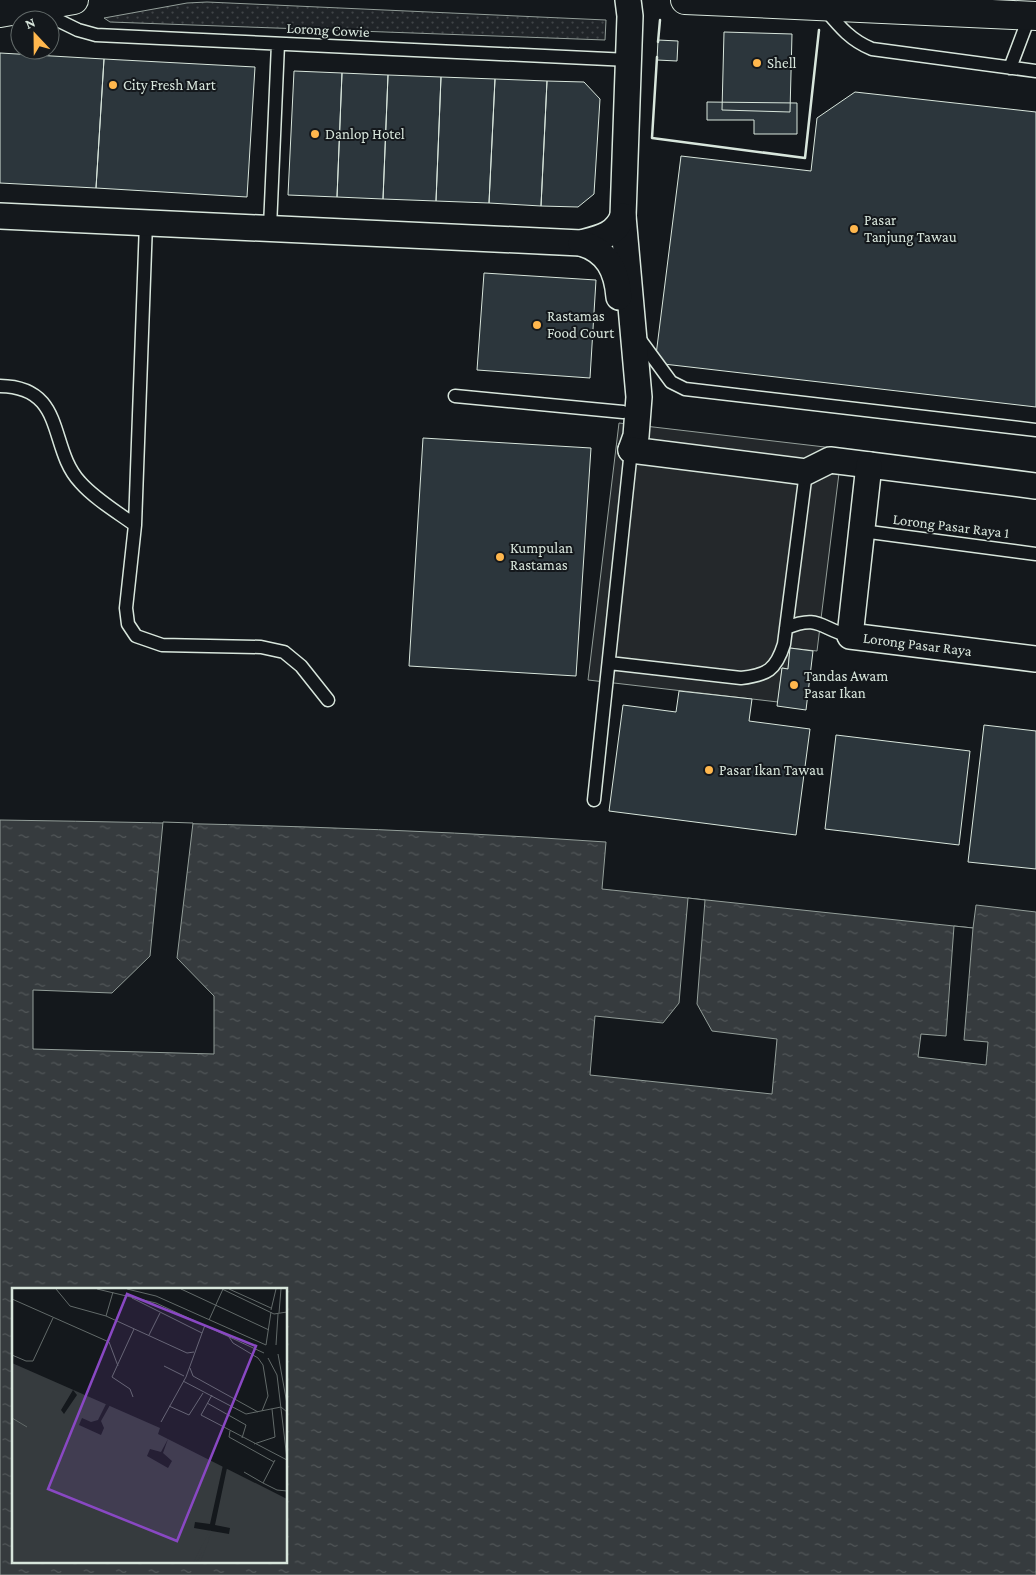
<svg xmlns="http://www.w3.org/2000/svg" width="1036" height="1575" font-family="'Crimson Pro',serif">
<defs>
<pattern id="park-dots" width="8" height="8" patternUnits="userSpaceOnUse" patternTransform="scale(1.25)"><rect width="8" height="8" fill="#202428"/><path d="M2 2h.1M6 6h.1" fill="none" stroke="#404447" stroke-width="1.8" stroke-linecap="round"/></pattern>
<pattern id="water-ripples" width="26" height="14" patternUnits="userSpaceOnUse" patternTransform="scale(1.25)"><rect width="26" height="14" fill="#363b3e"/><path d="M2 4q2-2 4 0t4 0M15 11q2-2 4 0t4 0" fill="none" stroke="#525759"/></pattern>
</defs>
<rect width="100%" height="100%" fill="#14181c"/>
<path fill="url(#park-dots)" stroke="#939e99" d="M 207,2 L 606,20 L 605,40 L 110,22 L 104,18 L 187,3 Z"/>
<path fill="#24282b" stroke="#939e99" d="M 619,423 L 842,449 L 817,651 L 790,648 L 788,669 L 782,668 L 778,702 L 588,680 Z"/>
<path fill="url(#water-ripples)" stroke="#939e99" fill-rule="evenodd" d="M 0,820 C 202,823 404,828 606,842 L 602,889 L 973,928 L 976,905 L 1036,912 L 1036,1575 L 0,1575 ZM 14,1289 L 286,1289 L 286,1561 L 14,1561 Z"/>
<path fill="#14181c" stroke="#939e99" d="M 163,822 L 193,823 L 177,958 L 214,996 L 214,1054 L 33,1049 L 33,990 L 112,993 L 150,956 Z
M 688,898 L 705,900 L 697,1004 L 712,1031 L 777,1039 L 772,1094 L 590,1075 L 595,1016 L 663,1023 L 679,1003 Z
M 954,926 L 973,928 L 964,1040 L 988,1042 L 986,1065 L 918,1057 L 921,1034 L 946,1036 Z"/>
<path fill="#2c363c" stroke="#d8e6dc" d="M 724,32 L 792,34 L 790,112 L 722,110 Z
M 658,40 L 678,41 L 677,61 L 657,60 Z
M 0,53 L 104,59 L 96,188 L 0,183 Z
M 104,59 L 255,67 L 247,197 L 96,188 Z
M 294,71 L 342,73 L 337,197 L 288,195 Z
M 342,73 L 388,75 L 383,199 L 337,197 Z
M 388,75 L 441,77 L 436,201 L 383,199 Z
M 441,77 L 495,79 L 489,203 L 436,201 Z
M 495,79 L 547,81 L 541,206 L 489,203 Z
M 547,81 L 584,82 L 600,99 L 594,194 L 578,207 L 541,206 Z
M 855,92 L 1036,112 L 1036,407 L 655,363 L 681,156 L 811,171 L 817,118 Z
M 707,102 L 797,103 L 797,134 L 754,134 L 754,120 L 707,120 Z
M 484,273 L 596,280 L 590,378 L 477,370 Z
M 423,438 L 591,448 L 576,676 L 409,666 Z
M 790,648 L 813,651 L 806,710 L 777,706 L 782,668 L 788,669 Z
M 679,691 L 752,699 L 749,721 L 810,729 L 796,835 L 609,811 L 623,705 L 676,712 Z
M 984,725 L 1036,731 L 1036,869 L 968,862 Z
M 836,735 L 970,751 L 959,845 L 825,829 Z"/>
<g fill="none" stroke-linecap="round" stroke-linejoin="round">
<g stroke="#d8e6dc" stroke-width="15">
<path id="service" d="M 824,8 C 839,26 850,40 872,49 L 1036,71
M 39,11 L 78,30 L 96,35 L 629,60
M 1010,68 L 1030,15
M 146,223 L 135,525 L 126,608 L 128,624 L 136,636 L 162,645 L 261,647 L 284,652 L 301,666 L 328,700
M 270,227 L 278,44
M 638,337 L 671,382 L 685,389 L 1036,430
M 0,386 C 67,387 48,448 80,482 C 95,499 117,512 135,525
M 455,396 L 623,412
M 862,531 L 1036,554
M 786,628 C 820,614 820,629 850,636
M 609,663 L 741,678 C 767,675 776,670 784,644 L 806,472
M 594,800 L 631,450"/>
</g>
<g stroke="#d8e6dc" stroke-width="28">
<g id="minor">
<path d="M 628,0 L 630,16 L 623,216 L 639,397 L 636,436 L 631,450"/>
<path d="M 0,216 L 581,243 C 600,238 616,235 623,216"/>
<path d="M 581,243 C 608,251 617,271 619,297"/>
<path d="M 631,450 L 806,472 L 830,460 L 1036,486"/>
<path id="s1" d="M 869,465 L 850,636 L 1036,659"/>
</g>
</g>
<g stroke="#d8e6dc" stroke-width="30">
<path id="secondary" d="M 685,0 L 1036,16
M 0,13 L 74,0"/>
</g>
<use href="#service" stroke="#14181c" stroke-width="12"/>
<use href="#minor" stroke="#14181c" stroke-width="25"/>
<use href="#secondary" stroke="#14181c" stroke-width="28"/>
<path stroke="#d8e6dc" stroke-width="2.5" d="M 658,42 L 660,20
M 657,57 L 652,138 L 805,158 L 819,30"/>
</g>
<g fill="#ffb74d" stroke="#14181c" stroke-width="2">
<circle cx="757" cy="63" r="5"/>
<circle cx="113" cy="85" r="5"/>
<circle cx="315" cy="134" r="5"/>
<circle cx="854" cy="229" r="5"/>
<circle cx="537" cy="325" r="5"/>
<circle cx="500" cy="557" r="5"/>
<circle cx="794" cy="685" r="5"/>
<circle cx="709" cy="770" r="5"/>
</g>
<g text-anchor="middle" stroke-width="4" stroke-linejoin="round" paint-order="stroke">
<g font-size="15" fill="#d8e6dc" stroke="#14181c">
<text transform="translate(328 30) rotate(3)" y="5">Lorong Cowie</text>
<text transform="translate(951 526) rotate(7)" y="5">Lorong Pasar Raya 1</text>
<text dy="5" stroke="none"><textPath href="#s1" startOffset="240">Lorong Pasar Raya</textPath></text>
</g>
<g font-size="15" fill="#d8e6dc" stroke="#14181c" text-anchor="start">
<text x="767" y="68">Shell</text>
<text x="123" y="90">City Fresh Mart</text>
<text x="325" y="139">Danlop Hotel</text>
<text x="864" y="225">Pasar<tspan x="864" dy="17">Tanjung Tawau</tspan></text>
<text x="547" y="321">Rastamas<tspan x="547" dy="17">Food Court</tspan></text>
<text x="510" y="553">Kumpulan<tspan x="510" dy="17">Rastamas</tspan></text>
<text x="804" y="681">Tandas Awam<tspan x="804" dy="17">Pasar Ikan</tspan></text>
<text x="719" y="775">Pasar Ikan Tawau</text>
</g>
</g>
<g transform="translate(12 1288)">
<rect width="275" height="275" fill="#14181c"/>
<path d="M 0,75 L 148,140 L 146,146 L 275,211 L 275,274 L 0,274 Z" fill="#363b3e"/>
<path d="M 61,102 L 65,107 L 52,126 L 49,122 ZM 94,116 L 98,117 L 89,133 L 92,140 L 89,147 L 67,137 L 70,130 L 79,134 L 86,132 ZM 156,151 L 151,165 L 160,173 L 156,180 L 135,168 L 138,161 L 149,164 ZM 211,177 L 215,180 L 203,237 L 218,240 L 217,246 L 182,240 L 183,234 L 198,236 Z" fill="#14181c"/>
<path fill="none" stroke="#363b3e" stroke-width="2.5" d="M 183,274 L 199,243M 187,274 L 196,251"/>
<path fill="none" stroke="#626a69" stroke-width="1" d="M 44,1 L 58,18 L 94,28 L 175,65 L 182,64M 85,1 L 144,15 L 252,65M 115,1 L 144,8 L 254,57M 169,1 L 257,42M 210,1 L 262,26 L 275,24M 217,1 L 259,20M 120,10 L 190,45M 0,11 L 97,54 L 106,78M 259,22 L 264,1M 267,25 L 269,1M 94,28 L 101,4M 197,32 L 211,1M 137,47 L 148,25M 217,49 L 221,55 L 246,70 L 251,77 L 256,108 L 250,123M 254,57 L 259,24M 264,57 L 266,26M 266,66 L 275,116M 0,67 L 14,73 L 21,73 L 41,30M 256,70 L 265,87 L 275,171M 152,78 L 172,88M 178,80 L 181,88 L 246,124M 171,93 L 234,126 L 269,119 L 275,124M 200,107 L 189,127 L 275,172M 121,109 L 118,101 L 100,89 L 122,41M 195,115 L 234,137 L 230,150M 157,118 L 177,127 L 191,105M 0,130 L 15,139M 149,134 L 174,89 L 193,37M 218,143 L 217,149 L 262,174M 242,156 L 263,149 L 260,121M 263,172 L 251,195 L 265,202 L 275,203M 232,184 L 251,195"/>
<path fill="#8948c3" fill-opacity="0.15" stroke="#8948c3" stroke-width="2.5" d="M 115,6 L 244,58 L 165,253 L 36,201 Z"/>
<rect width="275" height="275" fill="none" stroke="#d8e6dc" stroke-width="2.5"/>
</g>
<g transform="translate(35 35) rotate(338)"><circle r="24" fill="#14181c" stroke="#626a69"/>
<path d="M0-4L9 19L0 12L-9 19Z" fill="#ffb74d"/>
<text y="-8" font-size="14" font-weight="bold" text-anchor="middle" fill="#d8e6dc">N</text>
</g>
</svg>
